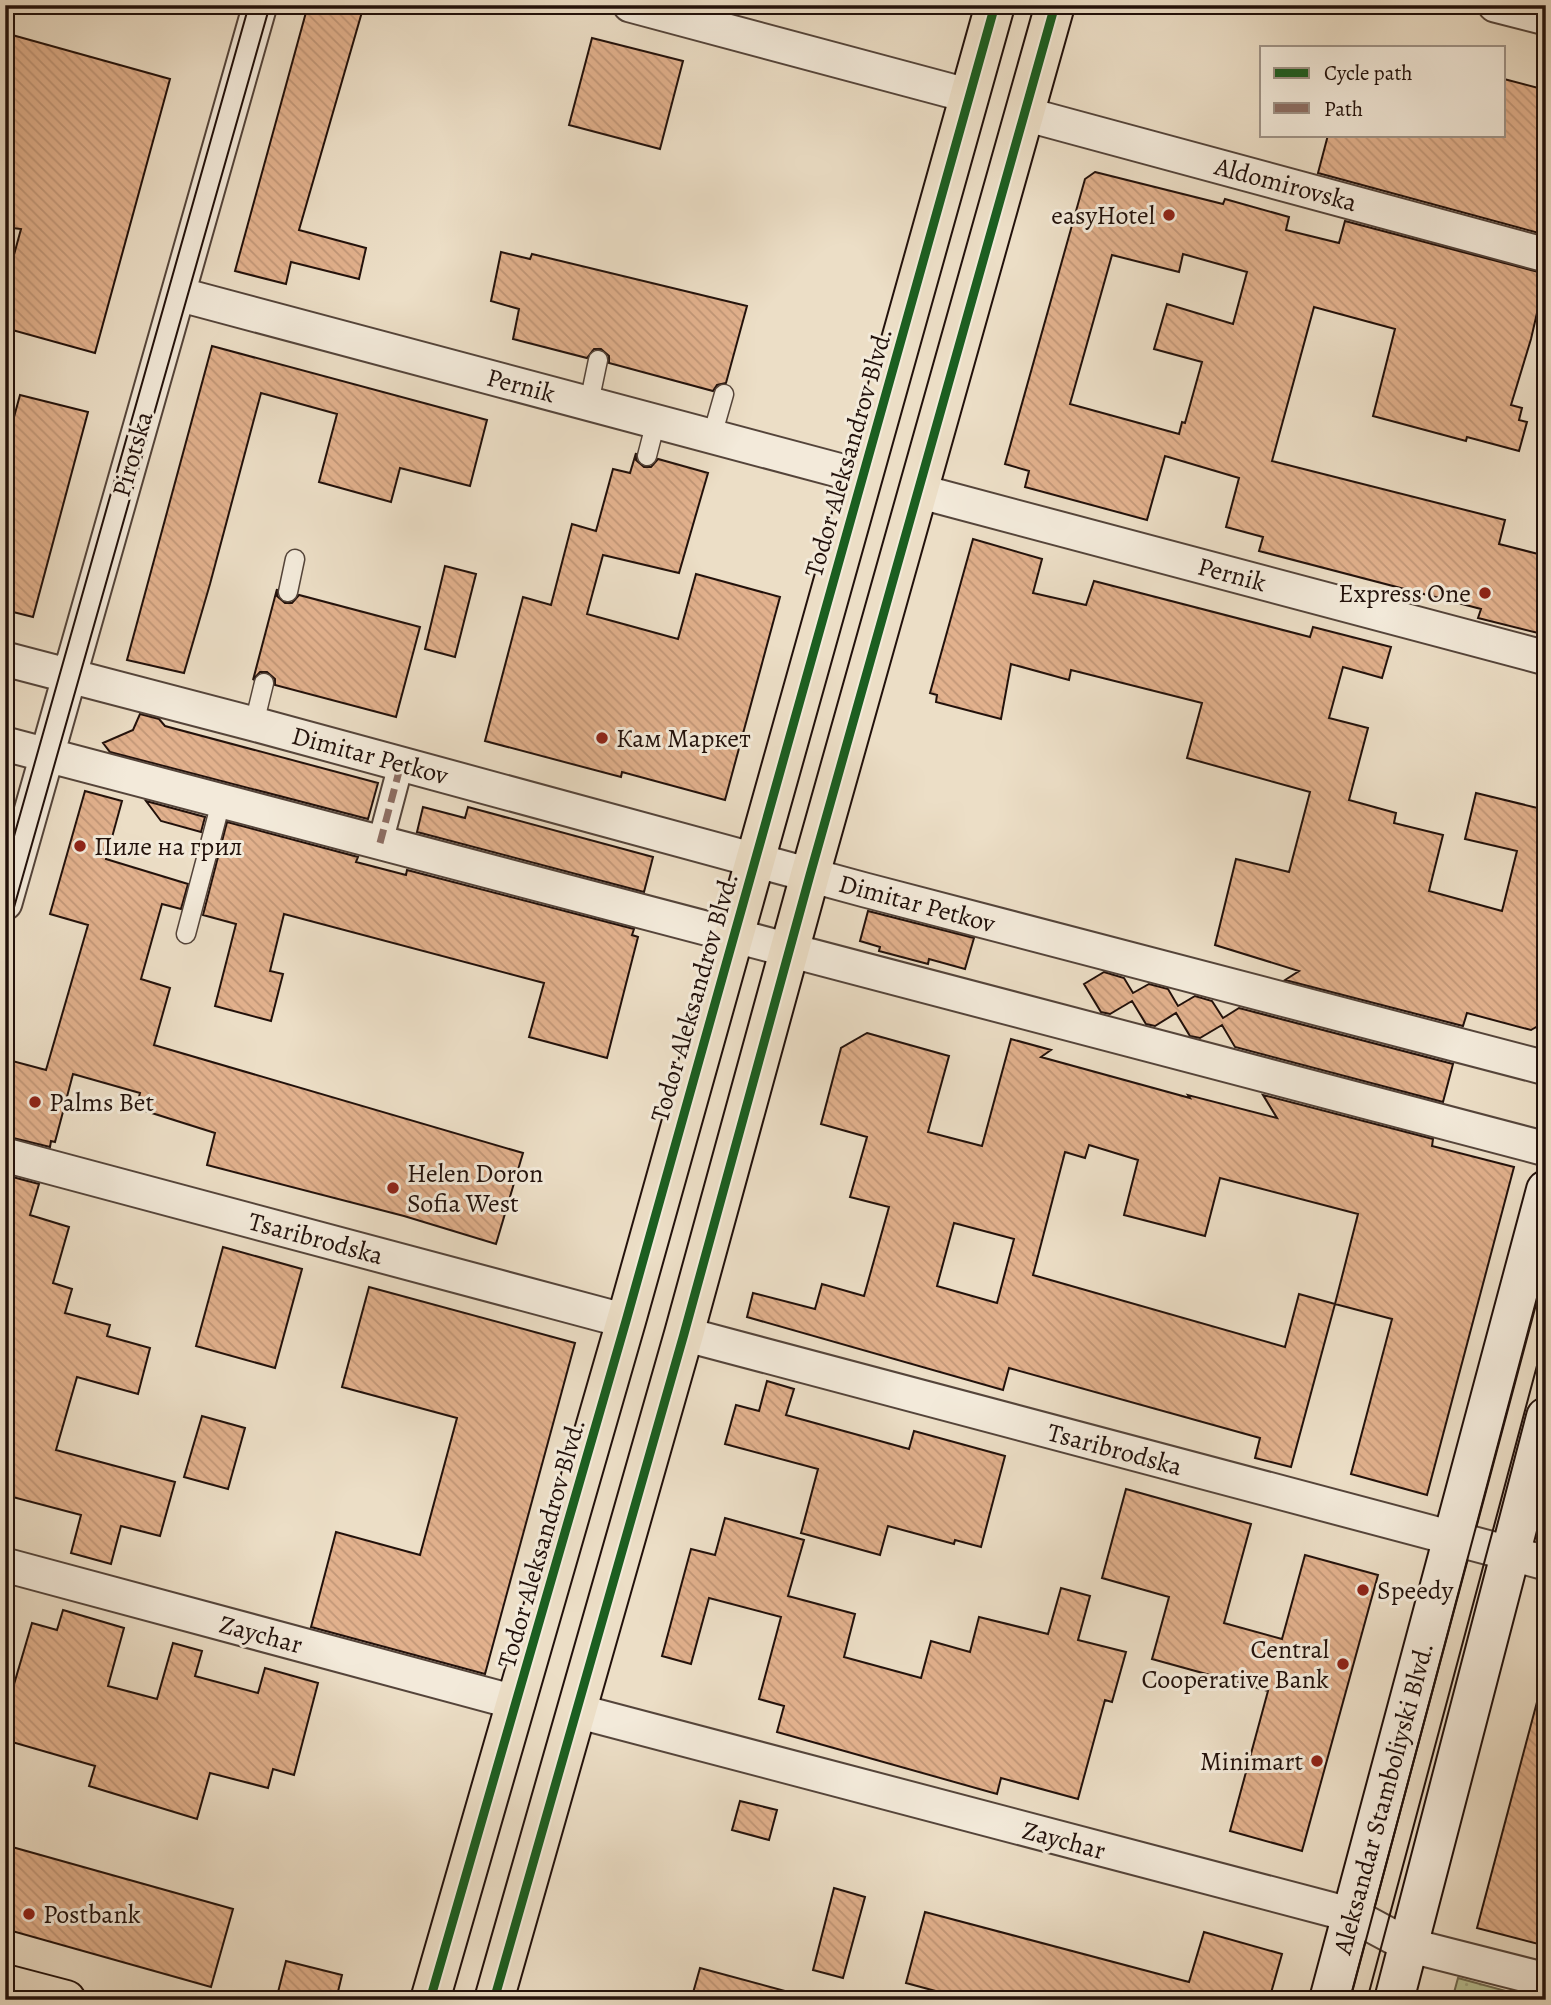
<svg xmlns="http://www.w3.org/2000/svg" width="1551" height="2005" font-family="Alegreya,serif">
<defs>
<pattern id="grass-dots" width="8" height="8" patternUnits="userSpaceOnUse" patternTransform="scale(1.75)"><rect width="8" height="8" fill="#b9c194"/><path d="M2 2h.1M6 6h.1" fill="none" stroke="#9fa57e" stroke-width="1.8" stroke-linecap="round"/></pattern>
<pattern id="building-back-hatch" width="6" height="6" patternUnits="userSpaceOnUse" patternTransform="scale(1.75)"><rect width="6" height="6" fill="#e2b18d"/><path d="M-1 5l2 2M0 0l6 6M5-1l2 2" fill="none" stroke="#c29778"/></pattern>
</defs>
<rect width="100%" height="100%" fill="#ecdec6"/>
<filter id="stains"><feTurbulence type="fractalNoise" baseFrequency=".00286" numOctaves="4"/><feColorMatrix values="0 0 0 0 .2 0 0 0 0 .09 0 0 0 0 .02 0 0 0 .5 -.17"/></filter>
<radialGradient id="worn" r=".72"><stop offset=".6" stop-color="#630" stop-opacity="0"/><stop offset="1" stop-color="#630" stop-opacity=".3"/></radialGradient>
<path fill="url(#grass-dots)" stroke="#6e6950" stroke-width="2" d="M 1458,1978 L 1539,2000 L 1452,2000 Z"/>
<path fill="url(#building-back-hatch)" stroke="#22110b" stroke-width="2" fill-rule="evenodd" d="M 308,5 L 364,5 L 299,230 L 366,248 L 359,279 L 291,262 L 286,284 L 235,271 Z
M 5,33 L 170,79 L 95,353 L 5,328 L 5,288 L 21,229 L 5,227 Z
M 592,38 L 683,61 L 660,149 L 569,125 Z
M 1504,79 L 1546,90 L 1546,235 L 1318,173 L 1328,135 L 1504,135 Z
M 1095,172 L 1223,204 L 1225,199 L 1289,217 L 1286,230 L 1339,243 L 1345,221 L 1546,274 L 1531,339 L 1511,405 L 1522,408 L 1519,420 L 1527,422 L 1519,451 L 1467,437 L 1466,441 L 1373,416 L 1395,329 L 1314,307 L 1272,461 L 1505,520 L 1499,544 L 1546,556 L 1546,635 L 1478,618 L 1481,609 L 1259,551 L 1263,537 L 1226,527 L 1239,478 L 1165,456 L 1147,520 L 1025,487 L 1029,471 L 1005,464 L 1085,179 ZM 1183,254 L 1247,272 L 1233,324 L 1167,304 L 1154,349 L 1202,362 L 1185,423 L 1182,422 L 1179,434 L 1070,404 L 1112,255 L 1179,272 Z
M 501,252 L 530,259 L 532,254 L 747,306 L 726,383 L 717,385 L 713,391 L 609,363 L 609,356 L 601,349 L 594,349 L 587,358 L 513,339 L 519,309 L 491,301 Z
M 212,346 L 487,420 L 470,486 L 400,468 L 391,502 L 319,482 L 337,414 L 261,393 L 210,584 L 184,673 L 127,660 Z
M 20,395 L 88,412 L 33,617 L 5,610 L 5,450 Z
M 636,453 L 636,460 L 644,467 L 651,467 L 658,459 L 708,473 L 679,573 L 603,555 L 587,614 L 678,639 L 696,574 L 780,597 L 725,800 L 622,772 L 621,777 L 485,741 L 523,597 L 551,605 L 572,524 L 596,531 L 613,469 L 630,473 Z
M 973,539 L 1042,559 L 1033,593 L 1086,605 L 1094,581 L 1310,637 L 1313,627 L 1391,647 L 1382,678 L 1343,667 L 1329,718 L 1368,728 L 1349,800 L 1396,813 L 1394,823 L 1443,835 L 1429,891 L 1502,911 L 1517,851 L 1465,839 L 1476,793 L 1546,810 L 1546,1014 L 1543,1023 L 1531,1030 L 1467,1013 L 1463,1026 L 1285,980 L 1299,971 L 1215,945 L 1236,859 L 1289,872 L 1310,792 L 1187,758 L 1202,703 L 1071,670 L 1069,680 L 1011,664 L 1001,719 L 936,702 L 937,695 L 930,693 Z
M 445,566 L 476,574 L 455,657 L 425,649 Z
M 277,589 L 277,596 L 285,603 L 292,603 L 299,595 L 420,627 L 396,717 L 275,685 L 275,679 L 267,672 L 260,672 L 253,680 Z
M 140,714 L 159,719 L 165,726 L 378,783 L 368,819 L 110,752 L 103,743 L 133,730 Z
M 85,791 L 122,801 L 106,859 L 188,884 L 181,909 L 162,904 L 141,979 L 170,988 L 154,1045 L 523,1153 L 496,1244 L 404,1216 L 207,1165 L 215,1133 L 136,1108 L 140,1093 L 73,1074 L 55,1142 L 51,1141 L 50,1147 L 5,1136 L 5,1059 L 46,1070 L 88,925 L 50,914 Z
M 146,801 L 205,817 L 201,832 L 161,821 Z
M 423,807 L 465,818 L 468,807 L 653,857 L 644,892 L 417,832 Z
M 227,822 L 358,857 L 356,862 L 406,875 L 407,870 L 634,929 L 632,935 L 638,937 L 607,1058 L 529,1037 L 544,983 L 284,914 L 270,971 L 283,974 L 271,1021 L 215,1006 L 236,924 L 203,915 Z
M 868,911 L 974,938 L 965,969 L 929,959 L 928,964 L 879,951 L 880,947 L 860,941 Z
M 1104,972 L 1124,978 L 1133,993 L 1149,984 L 1168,989 L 1178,1006 L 1195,996 L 1212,1001 L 1223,1018 L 1239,1008 L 1453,1064 L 1443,1102 L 1235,1047 L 1222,1025 L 1200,1038 L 1190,1036 L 1176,1013 L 1155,1026 L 1146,1024 L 1132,1001 L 1110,1014 L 1101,1012 L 1084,984 Z
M 867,1033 L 949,1056 L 928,1132 L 982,1146 L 1011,1039 L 1051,1050 L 1041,1057 L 1190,1098 L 1188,1095 L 1277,1118 L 1263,1095 L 1433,1139 L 1432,1146 L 1514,1167 L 1427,1495 L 1351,1474 L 1392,1319 L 1335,1304 L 1291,1467 L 1255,1458 L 1260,1438 L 1009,1368 L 1003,1390 L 747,1317 L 753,1293 L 815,1309 L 822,1284 L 864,1296 L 889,1207 L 850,1197 L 867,1137 L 821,1124 L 841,1048 ZM 1089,1145 L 1138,1160 L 1124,1215 L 1205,1236 L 1220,1178 L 1358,1214 L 1335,1304 L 1299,1294 L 1285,1347 L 1033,1275 L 1065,1152 L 1085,1158 ZM 954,1223 L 1014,1239 L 997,1303 L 937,1286 Z
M 5,1175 L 39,1184 L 30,1215 L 69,1227 L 53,1283 L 72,1289 L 65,1313 L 110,1325 L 107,1336 L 150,1348 L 138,1394 L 77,1377 L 56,1450 L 175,1482 L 160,1536 L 121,1526 L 111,1564 L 71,1553 L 81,1515 L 5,1495 Z
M 223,1247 L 302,1269 L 275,1368 L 196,1346 Z
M 369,1287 L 575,1343 L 485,1674 L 311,1627 L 336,1532 L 420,1555 L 457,1418 L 342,1387 Z
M 767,1381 L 794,1389 L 786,1415 L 909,1449 L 914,1431 L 1005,1456 L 981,1547 L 955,1540 L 954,1544 L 888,1526 L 880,1555 L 801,1533 L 818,1469 L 725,1444 L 736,1405 L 759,1411 Z
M 202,1416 L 245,1428 L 228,1489 L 184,1477 Z
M 1126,1489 L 1251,1524 L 1224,1623 L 1282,1639 L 1305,1555 L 1378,1575 L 1302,1851 L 1230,1831 L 1268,1691 L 1152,1659 L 1169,1597 L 1102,1578 Z
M 725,1518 L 804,1540 L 788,1596 L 855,1614 L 844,1657 L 921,1678 L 931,1641 L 970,1652 L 979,1617 L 1048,1634 L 1061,1588 L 1090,1596 L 1078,1640 L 1126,1652 L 1112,1702 L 1105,1700 L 1078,1799 L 1001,1778 L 997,1794 L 777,1732 L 784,1706 L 759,1699 L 781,1617 L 709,1598 L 691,1664 L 662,1656 L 691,1549 L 715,1555 Z
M 63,1610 L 124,1628 L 108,1686 L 157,1699 L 173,1643 L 202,1651 L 195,1676 L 258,1693 L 265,1668 L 318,1683 L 294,1775 L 273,1769 L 268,1788 L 210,1773 L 197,1819 L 89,1786 L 95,1766 L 5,1740 L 5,1715 L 32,1623 L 57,1630 Z
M 1537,1702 L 1546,1703 L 1546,1946 L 1477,1928 Z
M 740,1801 L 777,1810 L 769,1840 L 732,1830 Z
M 5,1845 L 233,1909 L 211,1987 L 5,1929 Z
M 834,1888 L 865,1897 L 843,1978 L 813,1970 Z
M 925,1912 L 1189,1982 L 1204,1932 L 1282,1954 L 1269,2000 L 969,2000 L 906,1983 Z
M 286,1961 L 342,1975 L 336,2000 L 276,2000 Z
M 700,1968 L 785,1991 L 784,2000 L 691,2000 Z"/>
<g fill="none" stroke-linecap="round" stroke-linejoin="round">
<g stroke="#54443a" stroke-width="21">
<path id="service" d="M 589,403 L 598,360
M 712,436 L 724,394
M 647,456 L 656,421
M 288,592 L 295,559
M 254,724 L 264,683
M 186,934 L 221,802"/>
</g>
<g stroke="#54443a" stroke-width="28">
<path id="pedestrian" d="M 380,843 L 401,764"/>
</g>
<g stroke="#54443a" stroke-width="37">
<path id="minor" d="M 630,5 L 970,96
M 1495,5 L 1546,18
M 1025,114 L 1546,255
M 178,294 L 864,477
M 918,491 L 1546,658
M 5,659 L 254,724 L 865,890 L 1546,1068
M 5,744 L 1546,1149
M 5,903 L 260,5
M 5,1155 L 626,1321
M 684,1334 L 1546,1563
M 5,1565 L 518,1703
M 577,1711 L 1352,1915 L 1408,1945 L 1546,1980"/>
</g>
<g stroke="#22110b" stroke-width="42">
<path id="secondary" d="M 1329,2000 L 1546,1190
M 1394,2000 L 1546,1417"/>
</g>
<g stroke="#22110b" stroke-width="42">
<path id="primary" d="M 5,1984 L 66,2000
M 430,2000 L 626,1321 L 995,5
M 494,2000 L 684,1334 L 810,875 L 1055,5"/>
</g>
<use href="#service" stroke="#f3eada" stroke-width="18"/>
<use href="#pedestrian" stroke="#f3eada" stroke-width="24"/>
<use href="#minor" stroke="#f3eada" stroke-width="33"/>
<use href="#secondary" stroke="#f3eada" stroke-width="38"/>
<use href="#primary" stroke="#ecdec6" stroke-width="38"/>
<path stroke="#22110b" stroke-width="2" d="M 5,868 L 249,5
M 5,939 L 270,5
M 1350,2000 L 1546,1264
M 1367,2000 L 1546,1332"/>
<path stroke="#8d6e63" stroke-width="7" stroke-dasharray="14 7" stroke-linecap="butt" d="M 380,843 L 401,764"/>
<g stroke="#f3eada" stroke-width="13">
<path id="cycleway" d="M 430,2000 L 626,1321 L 995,5
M 494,2000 L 684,1334 L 810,875 L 1055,5"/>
</g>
<use href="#cycleway" stroke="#1b5e20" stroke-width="9"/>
</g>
<g fill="#8f2418" stroke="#f3eada" stroke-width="2.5">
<circle cx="1169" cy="215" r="7"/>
<circle cx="1485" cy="593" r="7"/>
<circle cx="602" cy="738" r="7"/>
<circle cx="80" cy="846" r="7"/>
<circle cx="35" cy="1102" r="7"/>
<circle cx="393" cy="1188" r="7"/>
<circle cx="1363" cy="1590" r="7"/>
<circle cx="1343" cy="1664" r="7"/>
<circle cx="1317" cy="1761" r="7"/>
<circle cx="29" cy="1914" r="7"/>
</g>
<g text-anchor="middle" stroke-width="6" stroke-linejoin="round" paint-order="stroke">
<g font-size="26" fill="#22110b" stroke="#f3eada">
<text transform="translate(1286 184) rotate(15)" y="9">Aldomirovska</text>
<text transform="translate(521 385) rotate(15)" y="9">Pernik</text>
<text transform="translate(848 452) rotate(-74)" y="9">Todor Aleksandrov Blvd.</text>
<text transform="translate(132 454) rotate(-74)" y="9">Pirotska</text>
<text transform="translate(1232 574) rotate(15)" y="9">Pernik</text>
<text transform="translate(370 755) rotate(15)" y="9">Dimitar Petkov</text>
<text transform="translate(917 903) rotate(15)" y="9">Dimitar Petkov</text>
<text transform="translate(694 997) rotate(-74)" y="9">Todor Aleksandrov Blvd.</text>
<text transform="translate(316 1238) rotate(15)" y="9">Tsaribrodska</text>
<text transform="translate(1115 1449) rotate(15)" y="9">Tsaribrodska</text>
<text transform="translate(541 1543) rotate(-74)" y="9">Todor Aleksandrov Blvd.</text>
<text transform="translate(261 1634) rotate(15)" y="9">Zaychar</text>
<text transform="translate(1383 1798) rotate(-75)" y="9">Aleksandar Stamboliyski Blvd.</text>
<text transform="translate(1064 1840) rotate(15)" y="9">Zaychar</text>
</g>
<g font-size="26" fill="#22110b" stroke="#f3eada" text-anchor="start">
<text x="1155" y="224" text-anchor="end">easyHotel</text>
<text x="1471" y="602" text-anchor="end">Express One</text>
<text x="616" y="747">Кам Маркет</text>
<text x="94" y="855">Пиле на грил</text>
<text x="49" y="1111">Palms Bet</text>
<text x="407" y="1182">Helen Doron<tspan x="407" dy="30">Sofia West</tspan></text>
<text x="1377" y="1599">Speedy</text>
<text x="1329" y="1658" text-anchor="end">Central<tspan x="1329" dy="30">Cooperative Bank</tspan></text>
<text x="1303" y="1770" text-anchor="end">Minimart</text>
<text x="43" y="1923">Postbank</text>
</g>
</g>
<rect width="1551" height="2005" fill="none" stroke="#ecdec6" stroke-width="28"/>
<rect x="7" y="7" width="1537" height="1991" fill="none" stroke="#22110b" stroke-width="3.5"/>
<rect x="14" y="14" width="1523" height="1977" fill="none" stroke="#22110b" stroke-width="2"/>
<rect x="1260" y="46" width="245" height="91" fill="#f3eada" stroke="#9f9387" stroke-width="2"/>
<rect x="1274" y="68" width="35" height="10" fill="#1b5e20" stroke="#9f9387" stroke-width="2"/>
<text x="1324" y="80" font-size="21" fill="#22110b">Cycle path</text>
<rect x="1274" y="103" width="35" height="10" fill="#8d6e63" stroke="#9f9387" stroke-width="2"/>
<text x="1324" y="116" font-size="21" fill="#22110b">Path</text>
<rect width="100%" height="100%" filter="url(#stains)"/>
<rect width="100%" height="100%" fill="url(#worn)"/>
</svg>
